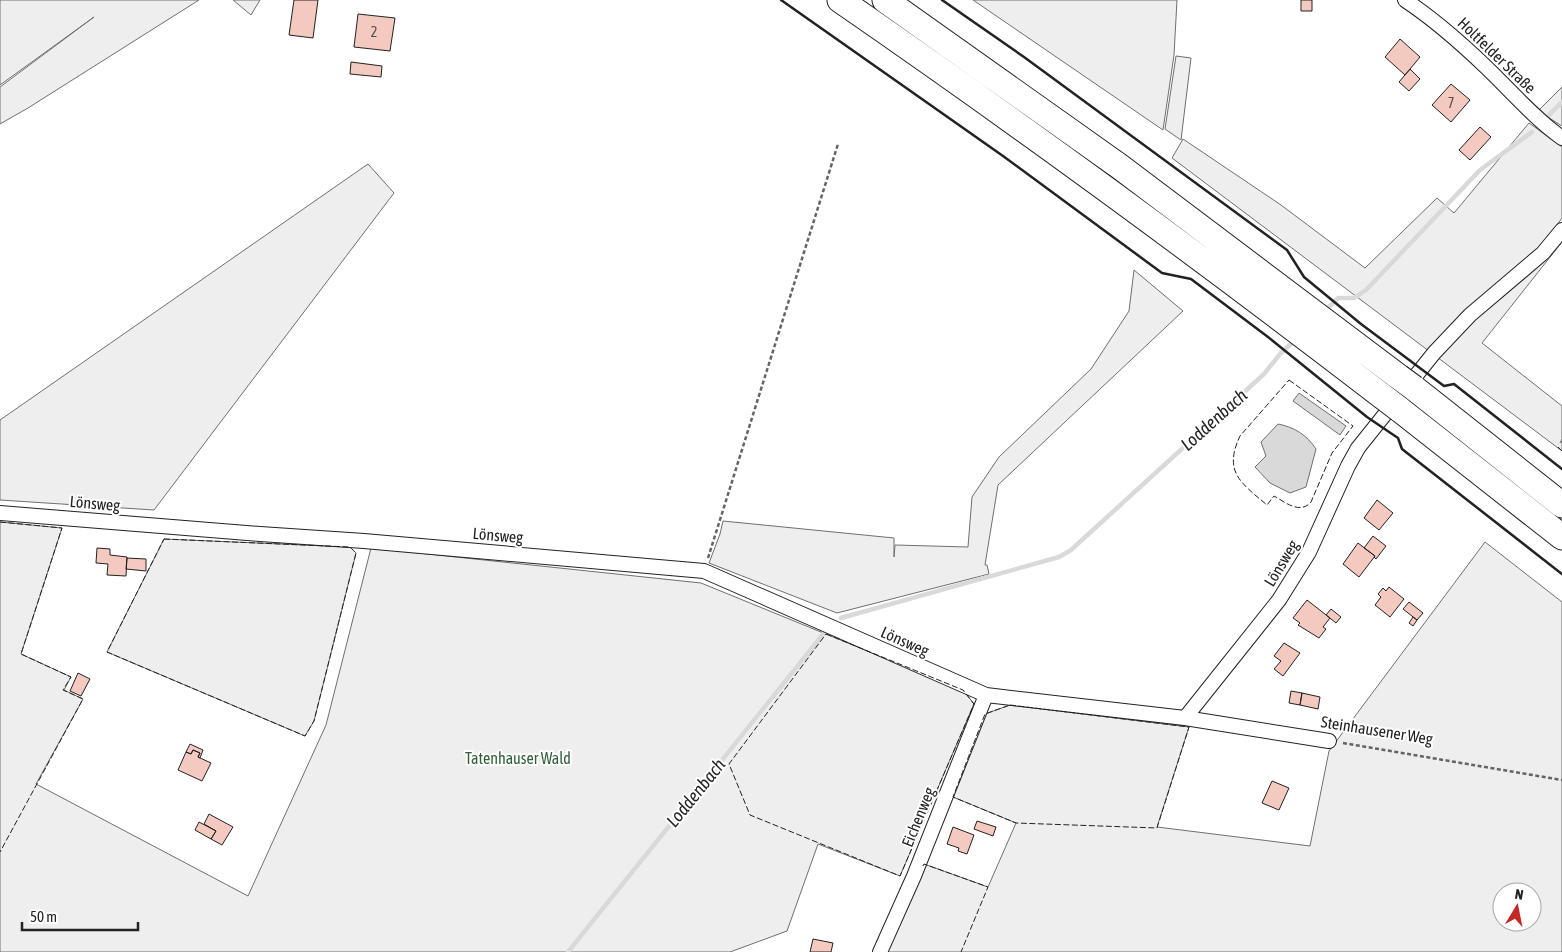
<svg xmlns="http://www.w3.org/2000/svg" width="1562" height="952" font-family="'Asap Condensed',sans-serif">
<rect width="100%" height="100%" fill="#fff"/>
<path fill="#eee" stroke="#6f6f6f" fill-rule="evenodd" d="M 0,0 L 199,0 L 28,108 L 0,124 L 0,87 L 94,17 L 0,85 Z
M 233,0 L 260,0 L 251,15 Z
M 973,0 L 1177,0 L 1174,55 L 1163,130 Z
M 1176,56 L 1191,58 L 1181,140 L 1165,129 Z
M 1562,87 L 1562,126 L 1538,111 Z
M 1529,123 L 1562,147 L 1562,218 L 1550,235 L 1562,240 L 1562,242 L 1482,343 L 1562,406 L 1562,439 L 1560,443 L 1562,441 L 1562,451 L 1172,158 L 1183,139 L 1281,205 L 1365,268 L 1437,198 L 1454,213 Z
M 368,164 L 394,193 L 154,510 L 0,500 L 0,420 Z
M 1134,270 L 1183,311 L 998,485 L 985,565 L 987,565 L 989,574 L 837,613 L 709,563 L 720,534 L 723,521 L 894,538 L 894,557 L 895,545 L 968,547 L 972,497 L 999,457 L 1091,369 L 1129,311 Z
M 0,522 L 62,528 L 21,654 L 71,677 L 64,690 L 83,699 L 36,784 L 248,896 L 326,725 L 371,548 L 701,583 L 963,690 L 974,704 L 900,876 L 818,844 L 787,931 L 730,952 L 0,952 Z
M 164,539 L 350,547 L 356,553 L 314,721 L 305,736 L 107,652 Z
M 1485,542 L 1562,602 L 1562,952 L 885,952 L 924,864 L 988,887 L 1016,823 L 953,797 L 985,714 L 1010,705 L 1189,727 L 1157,827 L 1310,846 L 1329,751 ZM 1502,892 L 1532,892 L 1532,922 L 1502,922 Z"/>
<path fill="#d9d9d9" stroke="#6f6f6f" d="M 1299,393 L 1346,426 L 1340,435 L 1293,401 Z
M 1278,424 C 1294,427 1307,435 1316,449 L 1306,487 L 1290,493 L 1270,483 L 1255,467 L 1266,456 L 1261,442 Z"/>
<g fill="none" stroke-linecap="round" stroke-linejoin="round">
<path stroke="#d9d9d9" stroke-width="4.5" d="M 1549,115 L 1562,102
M 1325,311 L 1338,298 L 1354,298 L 1366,290 L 1480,170 L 1532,132
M 841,618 L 1059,557 L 1071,550 L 1264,374 L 1280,354 L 1296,339
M 568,952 L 824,633"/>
</g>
<path fill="#f3c9c0" stroke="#222" d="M 294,0 L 318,0 L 313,38 L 289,35 Z
M 1301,0 L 1312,0 L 1312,11 L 1301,11 Z
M 358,14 L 395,18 L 390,51 L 354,47 Z
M 1400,39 L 1420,57 L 1405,75 L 1385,57 Z
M 351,62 L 382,66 L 381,77 L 350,74 Z
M 1410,69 L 1420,79 L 1409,91 L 1399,82 Z
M 1451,84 L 1470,100 L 1451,122 L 1432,105 Z
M 1480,127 L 1491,137 L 1470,160 L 1459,150 Z
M 1377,500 L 1393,513 L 1379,530 L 1364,518 Z
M 1373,536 L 1386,546 L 1376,559 L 1374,557 L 1375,556 L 1364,548 Z
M 1358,543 L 1375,556 L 1359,577 L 1343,564 Z
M 97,548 L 110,549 L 110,555 L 127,557 L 126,576 L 107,575 L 108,564 L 96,563 Z
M 127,558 L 146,559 L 146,571 L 126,569 Z
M 1389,587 L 1404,599 L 1390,617 L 1375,605 L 1381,597 L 1378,594 L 1383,588 L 1386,591 Z
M 1307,600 L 1330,618 L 1323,627 L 1326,629 L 1319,638 L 1298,625 L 1300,623 L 1293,618 Z
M 1409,602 L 1423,613 L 1417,620 L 1403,609 Z
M 1331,609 L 1341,617 L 1336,623 L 1326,615 Z
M 1413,617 L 1417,620 L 1413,626 L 1409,623 Z
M 1284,643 L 1300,653 L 1283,676 L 1274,669 L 1281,661 L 1274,656 Z
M 78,673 L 90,679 L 81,696 L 70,691 Z
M 1291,691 L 1302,693 L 1300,705 L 1289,703 Z
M 1302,693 L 1320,697 L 1318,709 L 1300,705 Z
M 190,744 L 203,750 L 200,758 L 198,757 L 200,753 L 193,750 L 191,754 L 186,752 Z
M 193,750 L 200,753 L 198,757 L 211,763 L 202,781 L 178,770 L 186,752 L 191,754 Z
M 1272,781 L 1289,788 L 1279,810 L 1262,803 Z
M 209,814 L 233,827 L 222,845 L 211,839 L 216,831 L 204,824 Z
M 977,821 L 996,827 L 993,836 L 974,829 Z
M 199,822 L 216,831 L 211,839 L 195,830 Z
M 953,827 L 974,835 L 967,854 L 958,851 L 959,848 L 947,844 Z
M 813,939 L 833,943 L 831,952 L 810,952 Z"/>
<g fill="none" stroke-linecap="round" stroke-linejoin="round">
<g stroke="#222" stroke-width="16">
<path id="street" d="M 1405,0 C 1435,20 1460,42 1486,67 C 1511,91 1534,118 1562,138
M 0,513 L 260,534 L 364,541 L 704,571 L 986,695 L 1185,718 L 1329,741
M 1185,718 L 1279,600 L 1309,552 L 1348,466 L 1358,448 L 1434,353 L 1470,315 L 1543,253 L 1562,230
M 880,952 L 914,876 L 986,695"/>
</g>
<g stroke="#222" stroke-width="27">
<path id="highway" d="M 840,0 C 1024,127 1205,260 1382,396
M 885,0 L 1119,166 L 1399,377
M 1414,388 L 1562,505
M 1399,409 L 1562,537"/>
</g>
<path stroke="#646464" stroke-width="2.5" stroke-dasharray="4 2.5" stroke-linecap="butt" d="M 708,558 L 838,144
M 1343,743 L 1562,780"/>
<use href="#street" stroke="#fff" stroke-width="14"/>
<use href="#highway" stroke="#fff" stroke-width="25"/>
<g stroke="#222" stroke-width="27" stroke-linecap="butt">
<path id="highway-bridge" d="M 1399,377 L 1414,388
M 1382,396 L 1399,409"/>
</g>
<use href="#highway-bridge" stroke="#fff" stroke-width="25"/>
<path stroke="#222" stroke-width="1" stroke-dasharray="6 2.5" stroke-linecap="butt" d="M 1289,380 L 1353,426 L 1332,453 L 1311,502 C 1300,515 1285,502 1274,496 L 1267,505 C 1241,483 1223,472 1240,436 Z
M 1558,447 L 1562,451
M 0,522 L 62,528 L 21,654 L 71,677 L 63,690 L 83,699 L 0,852
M 164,539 L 350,547 L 356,553 L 314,721 L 305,736 L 107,652 Z
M 826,634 L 963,690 L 974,704 L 900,876 L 750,815 L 729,764 Z
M 1010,705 L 1189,727 L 1157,828 L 1016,823 L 953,797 L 985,714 Z
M 923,866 L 924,864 L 988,887 L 961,952"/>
<path stroke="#222" stroke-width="2.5" d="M 781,0 L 1003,156 L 1162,273 L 1191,279 L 1268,337 L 1367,417 L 1398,438 L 1402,449 L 1562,574
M 942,0 L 1024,57 L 1287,250 L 1304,277 L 1361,324 L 1444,386 L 1454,384 L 1562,469"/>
</g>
<g text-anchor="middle" stroke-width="4" stroke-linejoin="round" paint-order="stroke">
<g font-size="14" fill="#564c4a">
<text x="374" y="37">2</text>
<text x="1451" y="108">7</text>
</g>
<g font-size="16" fill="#222" stroke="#fff">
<text transform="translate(1497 55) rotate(44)" y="6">Holtfelder Straße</text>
<text transform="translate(95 503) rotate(5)" y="6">Lönsweg</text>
<text transform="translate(498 535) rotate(5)" y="6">Lönsweg</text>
<text transform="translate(1281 563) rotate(-59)" y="6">Lönsweg</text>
<text transform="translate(905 641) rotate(24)" y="6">Lönsweg</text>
<text transform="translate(1377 730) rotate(9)" y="6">Steinhausener Weg</text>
<text transform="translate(918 817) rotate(-68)" y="6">Eichenweg</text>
</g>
<g font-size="16" fill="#2f5e38" stroke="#fff">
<text x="518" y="764">Tatenhauser Wald</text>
</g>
<g font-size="18" font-style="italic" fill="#222" stroke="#fff">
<text transform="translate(1214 420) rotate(-42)" y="6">Loddenbach</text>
<text transform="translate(696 793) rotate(-51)" y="6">Loddenbach</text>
</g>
</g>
<g transform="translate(1517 907) rotate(10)"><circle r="24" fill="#ffffff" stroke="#a7a7a7"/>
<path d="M0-4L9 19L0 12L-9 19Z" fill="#c62828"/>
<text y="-8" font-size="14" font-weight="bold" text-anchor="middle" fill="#222222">N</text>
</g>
<path d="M22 922v8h116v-8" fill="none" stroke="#222222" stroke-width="2.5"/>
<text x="30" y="922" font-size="15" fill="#222222" stroke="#ffffff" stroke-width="4" paint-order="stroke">50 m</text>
</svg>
